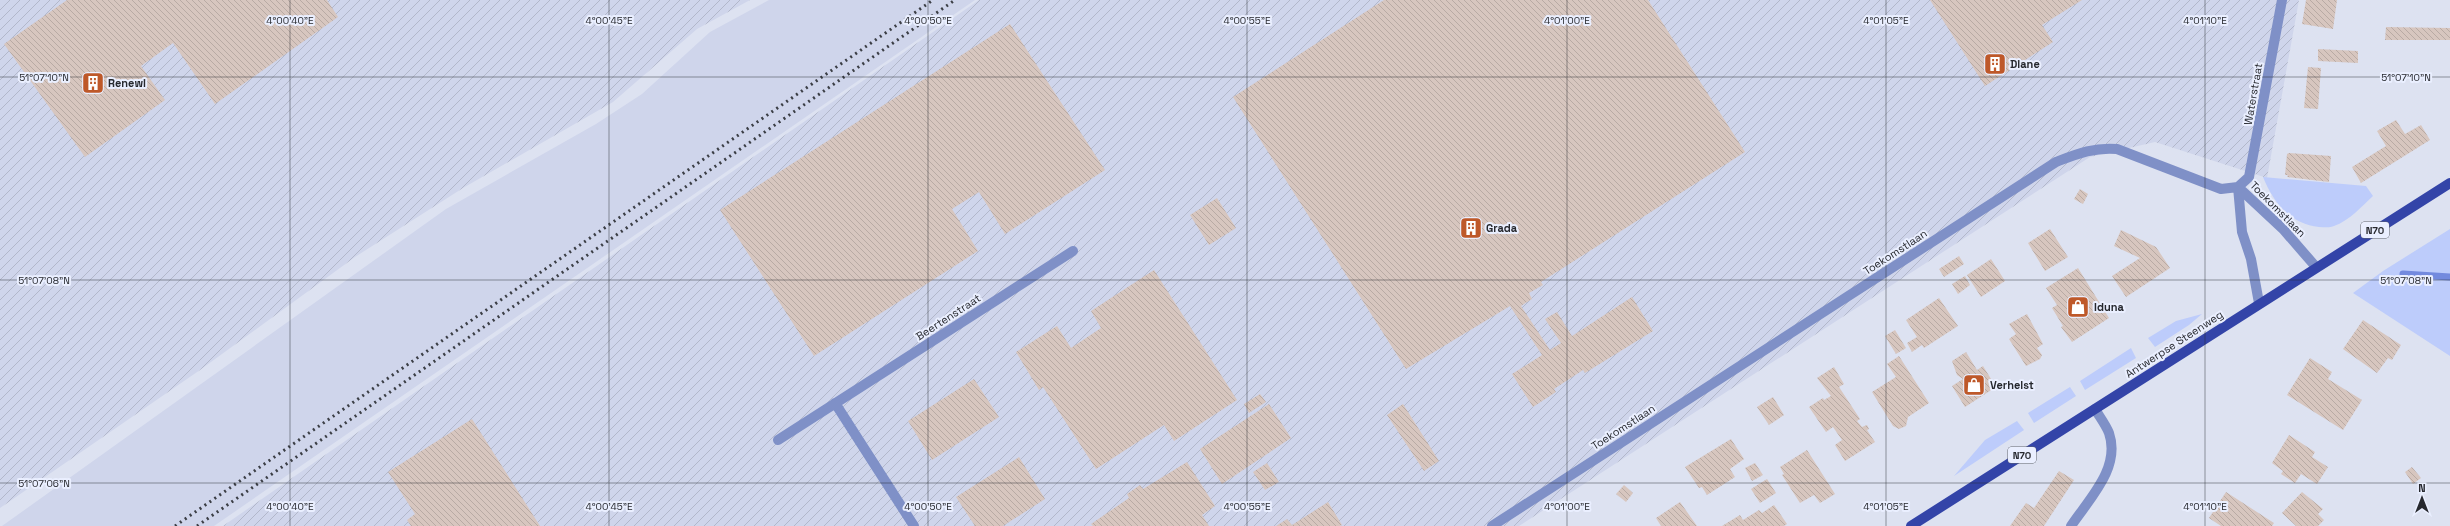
<svg xmlns="http://www.w3.org/2000/svg" width="2450" height="526" font-family="'Space Grotesk',sans-serif">
<defs>
<pattern id="industrial-furrows" width="10" height="10" patternUnits="userSpaceOnUse"><rect width="10" height="10" fill="#cfd5eb"/><path d="M-1 1l2-2M0 10L10 0M9 11l2-2" fill="none" stroke="#b2b7ca"/></pattern>
<pattern id="building-back-hatch" width="6" height="6" patternUnits="userSpaceOnUse"><rect width="6" height="6" fill="#d7c6bf"/><path d="M-1 5l2 2M0 0l6 6M5-1l2 2" fill="none" stroke="#b8aaa4"/></pattern>
</defs>
<rect width="100%" height="100%" fill="#dde2f1"/>
<path fill="#cfd5eb" d="M 769,0 L 975,0 L 214,526 L 2,526 L 446,209 L 596,124 L 642,94 L 710,32 Z"/>
<path fill="url(#industrial-furrows)" d="M 0,0 L 750,0 L 697,29 L 613,102 L 463,188 L 355,257 L 200,370 L 0,508 Z
M 979,0 L 2299,0 L 2267,178 L 2155,142 L 2090,157 L 1519,526 L 223,526 Z"/>
<path fill="#bdccfb" d="M 2263,177 L 2366,186 L 2373,196 C 2362,206 2349,221 2334,226 C 2330,228 2324,227 2319,227 C 2290,224 2273,202 2263,177 Z
M 2450,229 L 2450,356 L 2353,293 L 2383,271 Z
M 2202,314 L 2189,325 L 2155,347 L 2148,338 L 2176,321 Z
M 2131,348 L 2136,358 L 2085,390 L 2080,381 Z
M 2070,387 L 2076,396 L 2034,423 L 2028,413 Z
M 2017,421 L 2024,430 L 1954,476 L 1985,440 Z"/>
<g fill="none" stroke-linecap="round" stroke-linejoin="round">
<path stroke="#738ade" stroke-width="7" d="M 2403,274 L 2450,277"/>
</g>
<path fill="url(#building-back-hatch)" d="M 67,0 L 327,0 L 338,17 L 215,104 L 173,43 L 141,66 L 165,100 L 85,157 L 4,44 Z
M 1384,0 L 1648,0 L 1745,152 L 1541,282 L 1543,285 L 1529,293 L 1532,299 L 1521,306 L 1550,350 L 1561,343 L 1545,319 L 1557,312 L 1572,336 L 1632,297 L 1653,331 L 1585,373 L 1583,370 L 1554,389 L 1556,392 L 1533,407 L 1512,374 L 1542,355 L 1510,306 L 1406,369 L 1233,97 Z
M 1930,0 L 2082,0 L 2042,25 L 2053,42 L 1985,86 Z
M 2306,0 L 2337,0 L 2333,29 L 2302,24 Z
M 1010,24 L 1105,170 L 1005,234 L 979,192 L 952,209 L 978,251 L 814,356 L 720,210 Z
M 2386,27 L 2450,28 L 2450,40 L 2385,40 Z
M 2318,49 L 2358,51 L 2358,63 L 2318,61 Z
M 2308,67 L 2321,68 L 2318,109 L 2304,108 Z
M 2396,120 L 2405,134 L 2421,125 L 2430,140 L 2361,183 L 2352,167 L 2386,146 L 2377,131 Z
M 2289,153 L 2331,156 L 2329,182 L 2287,177 L 2288,175 L 2285,175 L 2287,154 Z
M 2080,189 L 2088,194 L 2083,204 L 2074,199 Z
M 1217,198 L 1236,228 L 1209,245 L 1190,215 Z
M 2050,229 L 2068,257 L 2045,271 L 2028,243 Z
M 2121,230 L 2156,247 L 2170,268 L 2126,297 L 2112,276 L 2140,258 L 2114,246 Z
M 1959,256 L 1964,264 L 1944,277 L 1939,269 Z
M 1991,259 L 2005,281 L 1981,297 L 1967,275 Z
M 2078,268 L 2109,318 L 2072,342 L 2061,327 L 2063,326 L 2052,308 L 2057,305 L 2046,288 Z
M 1154,270 L 1237,400 L 1174,441 L 1164,425 L 1096,469 L 1043,387 L 1039,390 L 1016,352 L 1057,326 L 1071,348 L 1101,328 L 1091,311 Z
M 1965,276 L 1970,285 L 1958,294 L 1952,284 Z
M 1939,298 L 1958,326 L 1924,348 L 1922,345 L 1912,352 L 1907,343 L 1917,337 L 1906,320 Z
M 2027,314 L 2043,344 L 2037,348 L 2042,355 L 2040,359 L 2026,366 L 2009,339 L 2016,334 L 2009,324 Z
M 2363,320 L 2401,345 L 2392,360 L 2388,358 L 2377,373 L 2343,349 Z
M 1895,330 L 1906,348 L 1896,354 L 1885,336 Z
M 1966,352 L 1977,370 L 1983,366 L 1996,387 L 1965,407 L 1952,386 L 1963,379 L 1957,375 L 1952,361 Z
M 1899,356 L 1929,403 L 1908,417 L 1906,426 L 1899,429 L 1893,426 L 1872,392 L 1896,377 L 1887,364 Z
M 2310,358 L 2332,372 L 2328,379 L 2362,400 L 2343,430 L 2287,395 Z
M 1834,367 L 1844,384 L 1839,387 L 1841,390 L 1860,419 L 1857,421 L 1862,427 L 1867,425 L 1869,429 L 1867,430 L 1875,442 L 1845,461 L 1835,445 L 1842,440 L 1833,427 L 1826,432 L 1809,407 L 1823,398 L 1824,400 L 1831,396 L 1817,378 Z
M 974,379 L 999,417 L 932,460 L 908,421 Z
M 1260,394 L 1266,402 L 1249,413 L 1244,404 Z
M 1773,397 L 1784,415 L 1769,425 L 1757,407 Z
M 1269,404 L 1291,438 L 1222,484 L 1200,449 Z
M 1403,404 L 1439,461 L 1424,471 L 1387,415 Z
M 472,419 L 540,526 L 411,526 L 407,520 L 415,514 L 388,472 Z
M 2289,435 L 2315,452 L 2312,457 L 2328,467 L 2317,484 L 2301,474 L 2295,483 L 2281,474 L 2283,471 L 2272,463 Z
M 1731,439 L 1744,459 L 1730,469 L 1735,477 L 1707,495 L 1702,487 L 1699,488 L 1685,467 Z
M 1807,450 L 1835,494 L 1820,503 L 1814,495 L 1800,503 L 1782,475 L 1784,474 L 1780,467 Z
M 1019,457 L 1045,499 L 1003,526 L 975,526 L 956,497 Z
M 1187,462 L 1215,506 L 1202,515 L 1209,526 L 1093,526 L 1091,524 L 1129,498 L 1127,494 L 1140,485 L 1143,489 Z
M 1267,463 L 1279,482 L 1265,490 L 1253,472 Z
M 1755,463 L 1763,475 L 1752,481 L 1745,468 Z
M 2412,467 L 2421,478 L 2413,484 L 2405,472 Z
M 2059,471 L 2074,480 L 2044,526 L 2010,526 L 2026,503 L 2034,508 Z
M 1767,479 L 1776,493 L 1760,503 L 1751,489 Z
M 1624,485 L 1633,493 L 1626,502 L 1616,494 Z
M 2226,492 L 2274,523 L 2272,526 L 2221,526 L 2209,518 Z
M 2302,492 L 2323,509 L 2318,514 L 2324,520 L 2318,526 L 2296,526 L 2282,513 Z
M 1328,502 L 1342,525 L 1340,526 L 1276,526 L 1287,519 L 1292,525 Z
M 1680,502 L 1697,526 L 1661,526 L 1656,518 Z
M 1774,505 L 1787,524 L 1784,526 L 1722,526 L 1740,515 L 1743,520 L 1759,510 L 1762,513 Z"/>
<g fill="none" stroke-linecap="round" stroke-linejoin="round">
<path stroke="#7f90c7" stroke-width="10" d="M 2238,187 L 2249,177 L 2282,0
M 2238,187 L 2242,232 L 2251,259 L 2259,303
M 835,403 L 914,526
M 778,440 L 1073,251
M 1492,526 L 2056,162 C 2077,154 2094,147 2117,149 L 2221,189 L 2238,187 L 2283,229 L 2316,267"/>
<path stroke="#7f90c7" stroke-width="10" d="M 2071,526 C 2089,499 2121,468 2109,433 C 2106,425 2099,416 2095,409"/>
<path stroke="#3344a8" stroke-width="10" d="M 1911,526 L 2450,183"/>
<path stroke="#3b3e45" stroke-width="3" stroke-dasharray="2 4" stroke-linecap="butt" d="M 175,526 L 933,0
M 197,526 L 955,0"/>
</g>
<path fill="none" stroke="#26282e" stroke-width="1" stroke-opacity="0.45" d="M 290,0 L 290,526M 609,0 L 609,526M 928,0 L 928,526M 1247,0 L 1247,526M 1567,0 L 1567,526M 1886,0 L 1886,526M 2205,0 L 2205,526M 0,77 L 2450,77M 0,280 L 2450,280M 0,483 L 2450,483"/>
<defs>
<g id="building-square" transform="scale(1.15)"><rect x="-9" y="-9" width="18" height="18" rx="4" fill="#be5829" stroke="#eaefff"/><path d="M-4-6H4V6H1V3H-1V6H-4ZM-2.5-4.3h1.7v1.8h-1.7ZM.8-4.3h1.7v1.8H.8ZM-2.5-1h1.7V.8h-1.7ZM.8-1h1.7V.8H.8Z" fill="#fff"/></g>
<g id="shop-square" transform="scale(1.15)"><rect x="-9" y="-9" width="18" height="18" rx="4" fill="#be5829" stroke="#eaefff"/><path d="M-5-2.5h2.3a2.7 3.5 0 0 1 5.4 0H5L5.5 6h-11ZM-1.5-2.5h3a1.5 2.3 0 0 0-3 0Z" fill="#fff"/></g>
</defs>
<g fill-rule="evenodd">
<use href="#building-square" x="1995" y="64"/>
<use href="#building-square" x="93" y="83"/>
<use href="#building-square" x="1471" y="228"/>
<use href="#shop-square" x="2078" y="307"/>
<use href="#shop-square" x="1974" y="385"/>
</g>
<g text-anchor="middle" stroke-width="4" stroke-linejoin="round" paint-order="stroke">
<g fill="#eaefff" stroke="#61646d" stroke-width="1">
<rect x="2361" y="222" width="28" height="16" rx="3"/>
<rect x="2008" y="447" width="28" height="16" rx="3"/>
</g>
<g font-size="10" font-weight="bold" fill="#26282e">
<text x="2375" y="234">N70</text>
<text x="2022" y="459">N70</text>
</g>
<g font-size="11" font-weight="bold" fill="#26282e" stroke="#eaefff" text-anchor="start">
<text x="2010" y="68">Diane</text>
<text x="108" y="87">Renewi</text>
<text x="1486" y="232">Grada</text>
<text x="2094" y="311">Iduna</text>
<text x="1990" y="389">Verhelst</text>
</g>
<g font-size="11" fill="#26282e" stroke="#eaefff">
<text transform="translate(2253 94) rotate(-80)" y="4">Waterstraat</text>
<text transform="translate(2278 209) rotate(45)" y="4">Toekomstlaan</text>
<text transform="translate(1895 252) rotate(-33)" y="4">Toekomstlaan</text>
<text transform="translate(948 317) rotate(-33)" y="4">Beertenstraat</text>
<text transform="translate(2174 344) rotate(-33)" y="4">Antwerpse Steenweg</text>
<text transform="translate(1623 427) rotate(-33)" y="4">Toekomstlaan</text>
</g>
</g>
<g font-size="10" text-anchor="middle" fill="#26282e" stroke="#eaefff" stroke-width="4" stroke-linejoin="round" paint-order="stroke">
<text x="290" y="24">4°00'40"E</text>
<text x="609" y="24">4°00'45"E</text>
<text x="928" y="24">4°00'50"E</text>
<text x="1247" y="24">4°00'55"E</text>
<text x="1567" y="24">4°01'00"E</text>
<text x="1886" y="24">4°01'05"E</text>
<text x="2205" y="24">4°01'10"E</text>
<text x="44" y="81">51°07'10"N</text>
<text x="2406" y="81">51°07'10"N</text>
<text x="44" y="284">51°07'08"N</text>
<text x="2406" y="284">51°07'08"N</text>
<text x="44" y="487">51°07'06"N</text>
<text x="290" y="510">4°00'40"E</text>
<text x="609" y="510">4°00'45"E</text>
<text x="928" y="510">4°00'50"E</text>
<text x="1247" y="510">4°00'55"E</text>
<text x="1567" y="510">4°01'00"E</text>
<text x="1886" y="510">4°01'05"E</text>
<text x="2205" y="510">4°01'10"E</text>
</g>
<g transform="translate(2422 498)" stroke="#eaefff" stroke-width="3" paint-order="stroke">
<path d="M0-3L7 15L0 10L-7 15Z" fill="#26282e"/>
<text y="-6" font-size="11" font-weight="bold" text-anchor="middle" fill="#26282e">N</text>
</g>
</svg>
